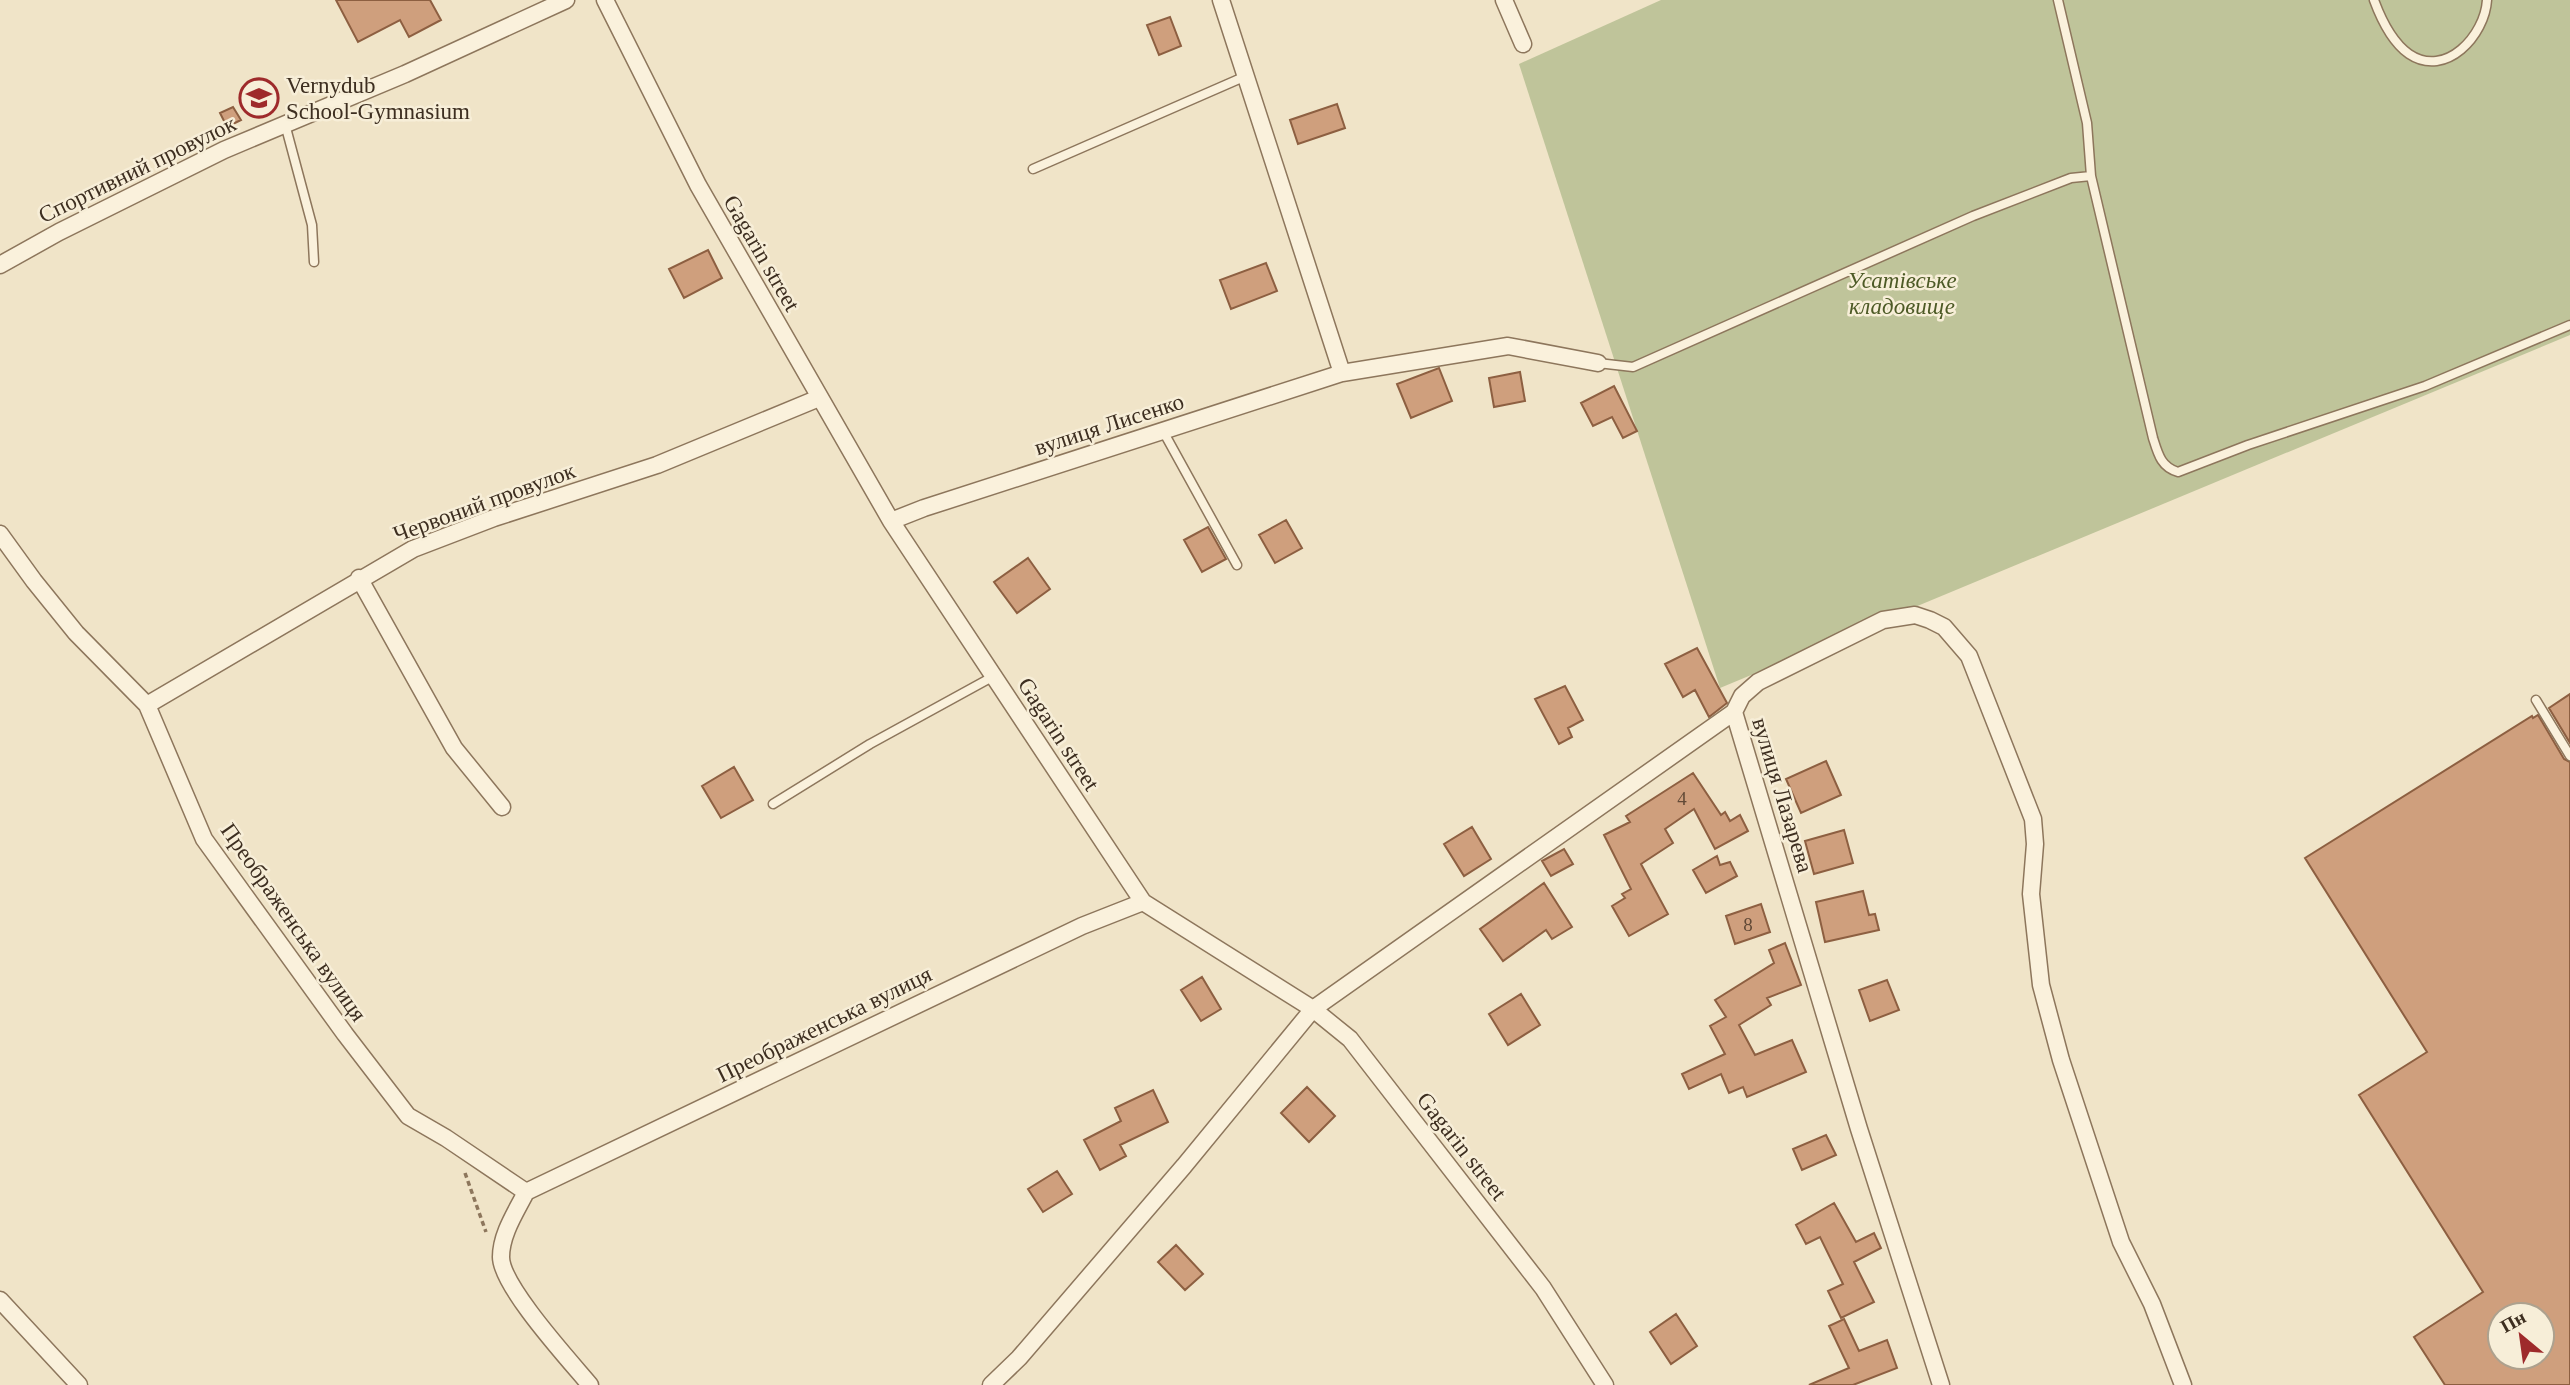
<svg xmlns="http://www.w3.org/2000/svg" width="2570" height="1385" font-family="'Times New Roman',serif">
<rect width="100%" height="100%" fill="#f0e4c8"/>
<path fill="#bfc49a" d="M 1661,0 L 2570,0 L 2570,335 L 1720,688 L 1519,64 Z"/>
<path fill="#cf9f7d" stroke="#8d5f41" stroke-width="2" fill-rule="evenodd" d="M 336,0 L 430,0 L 441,20 L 409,37 L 400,20 L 358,42 Z
M 1170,17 L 1181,46 L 1159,55 L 1147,25 Z
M 1337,104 L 1345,128 L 1298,144 L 1290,120 Z
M 233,107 L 241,120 L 227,127 L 220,113 Z
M 708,250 L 722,278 L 684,298 L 669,269 Z
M 1266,263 L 1277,291 L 1231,309 L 1220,280 Z
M 1439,368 L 1452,401 L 1411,418 L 1397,384 Z
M 1520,372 L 1525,401 L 1494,407 L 1489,378 Z
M 1614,386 L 1637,431 L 1623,438 L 1612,417 L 1593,426 L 1581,403 Z
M 1286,520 L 1302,548 L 1275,563 L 1259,535 Z
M 1208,527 L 1226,559 L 1202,572 L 1184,540 Z
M 1028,558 L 1050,589 L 1017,613 L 994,582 Z
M 1697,648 L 1727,703 L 1709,717 L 1695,690 L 1683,697 L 1665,664 Z
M 1565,686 L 1583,720 L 1568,728 L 1572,737 L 1559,744 L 1535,699 Z
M 2570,694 L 2570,743 L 2549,708 Z
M 2538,715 L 2564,759 L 2570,762 L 2570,1385 L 2445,1385 L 2414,1337 L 2483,1292 L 2359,1095 L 2427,1052 L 2305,858 L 2532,716 L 2533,718 ZM 2500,1315 L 2542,1315 L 2542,1357 L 2500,1357 Z
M 1826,761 L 1841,795 L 1801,813 L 1786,779 Z
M 734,767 L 753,800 L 721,818 L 702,786 Z
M 1693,773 L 1721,815 L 1725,812 L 1730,821 L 1740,815 L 1748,831 L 1715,849 L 1694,809 L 1665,829 L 1673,843 L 1641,864 L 1668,914 L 1629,936 L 1612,906 L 1625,898 L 1622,894 L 1631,889 L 1604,835 L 1630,822 L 1626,816 Z
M 1472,827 L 1491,859 L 1464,876 L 1444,844 Z
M 1844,830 L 1853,863 L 1814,874 L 1805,841 Z
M 1564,849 L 1573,864 L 1551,876 L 1542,861 Z
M 1717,856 L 1720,865 L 1730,862 L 1737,876 L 1706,893 L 1693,870 Z
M 1544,883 L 1572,927 L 1552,939 L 1546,930 L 1503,961 L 1480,929 Z
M 1863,891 L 1869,915 L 1875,914 L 1879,930 L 1825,942 L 1816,902 Z
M 1761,904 L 1770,932 L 1735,944 L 1726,916 Z
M 1785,943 L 1801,985 L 1767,998 L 1771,1005 L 1739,1025 L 1755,1055 L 1792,1040 L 1806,1072 L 1747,1097 L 1743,1087 L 1729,1093 L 1721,1074 L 1689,1089 L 1682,1074 L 1725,1054 L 1710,1026 L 1726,1017 L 1715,1000 L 1774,963 L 1769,950 Z
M 1202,977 L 1221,1009 L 1201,1021 L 1181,990 Z
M 1887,980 L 1899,1010 L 1870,1021 L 1859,990 Z
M 1521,994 L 1540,1025 L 1508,1045 L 1489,1014 Z
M 1307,1087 L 1335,1116 L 1309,1142 L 1281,1113 Z
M 1153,1090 L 1168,1122 L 1120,1145 L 1126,1156 L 1100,1170 L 1084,1140 L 1121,1121 L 1115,1108 Z
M 1826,1135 L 1836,1155 L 1802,1170 L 1793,1149 Z
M 1057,1171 L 1072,1194 L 1043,1212 L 1028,1189 Z
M 1834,1203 L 1856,1242 L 1874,1233 L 1881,1248 L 1854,1262 L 1874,1302 L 1841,1318 L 1828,1291 L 1843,1284 L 1820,1237 L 1806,1244 L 1796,1225 Z
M 1176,1245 L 1203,1274 L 1185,1290 L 1158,1262 Z
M 1676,1314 L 1697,1346 L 1671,1364 L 1650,1332 Z
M 1844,1319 L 1859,1351 L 1887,1340 L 1897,1368 L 1853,1385 L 1809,1385 L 1849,1368 L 1829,1326 Z"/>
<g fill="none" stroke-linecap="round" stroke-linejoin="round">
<g stroke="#8d765c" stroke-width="11">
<path id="lane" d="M 2058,0 L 2087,123 L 2091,176 L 2153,438 C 2158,454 2161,467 2178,472 L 2248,445 L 2425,386 L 2570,325
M 2374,0 C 2381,19 2392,42 2409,54 C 2446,79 2485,35 2487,0
M 285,124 L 312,225 L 314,262
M 1033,169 L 1246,76
M 1598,363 L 1633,367 L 1973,216 L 2071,178 L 2091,176
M 1163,431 L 1237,565
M 2536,700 L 2570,756
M 773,804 L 870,744 L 994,676"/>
</g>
<g stroke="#8d765c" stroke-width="19">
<path id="street" d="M 605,0 L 698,185 L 891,521 L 1143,902 L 1313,1009 L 1350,1039 L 1543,1288 L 1605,1385
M 1221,0 L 1342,373
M 1504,0 L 1523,44
M 0,265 L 59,232 L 224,150 L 405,74 L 566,0
M 891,521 L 924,508 L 1342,373 L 1508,346 L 1598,363
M 0,534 L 34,581 L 76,633 L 147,705 L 204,839 L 345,1034 L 408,1116 L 446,1138 L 526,1192 C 516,1212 501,1234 501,1257 C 501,1286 570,1361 590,1385
M 359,578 L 454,748 L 502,807
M 147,705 L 413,549 L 494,518 L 657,465 L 819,398
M 1734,712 L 1742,696 L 1758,682 L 1883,620 L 1915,615 L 1930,620 L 1944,627 L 1969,656 L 2033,819 L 2035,844 L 2031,894 L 2041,985 L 2061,1060 L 2121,1242 L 2152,1304 L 2183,1385
M 526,1192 L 1082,926 L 1143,902
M 0,1300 L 79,1385
M 991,1385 L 1019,1358 L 1184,1166 L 1313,1009 L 1734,712 L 1859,1129 L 1941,1385"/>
</g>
<path stroke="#8d765c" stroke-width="3.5" stroke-dasharray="5 3.5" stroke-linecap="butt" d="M 465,1173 L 486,1232"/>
<use href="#lane" stroke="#faf1dc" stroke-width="8"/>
<use href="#street" stroke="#faf1dc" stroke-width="16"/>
</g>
<defs>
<g id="school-ring" transform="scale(2.0125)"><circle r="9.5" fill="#f7eed8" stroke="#9e2a2b" stroke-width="1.5"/><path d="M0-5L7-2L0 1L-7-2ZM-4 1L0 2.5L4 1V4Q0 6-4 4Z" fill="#9e2a2b"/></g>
</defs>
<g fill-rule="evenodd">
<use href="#school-ring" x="259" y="98"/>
</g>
<g text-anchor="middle" stroke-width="5" stroke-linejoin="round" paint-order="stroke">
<g font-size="19" fill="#624a37">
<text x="1682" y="805">4</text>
<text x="1748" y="931">8</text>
</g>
<g font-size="23" fill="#3d2e20" stroke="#f7eed8" text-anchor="start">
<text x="286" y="93">Vernydub<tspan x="286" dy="26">School-Gymnasium</tspan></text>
</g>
<g font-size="23" fill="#3d2e20" stroke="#f7eed8">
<text transform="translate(137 169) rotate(-26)" y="8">Спортивний провулок</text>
<text transform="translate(762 253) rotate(60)" y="8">Gagarin street</text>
<text transform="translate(1109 424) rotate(-18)" y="8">вулиця Лисенко</text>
<text transform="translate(484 502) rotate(-20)" y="8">Червоний провулок</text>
<text transform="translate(1059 734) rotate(57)" y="8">Gagarin street</text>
<text transform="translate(1783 795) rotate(73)" y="8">вулиця Лазарева</text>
<text transform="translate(294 922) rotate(55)" y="8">Преображенська вулиця</text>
<text transform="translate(824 1024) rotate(-26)" y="8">Преображенська вулиця</text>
<text transform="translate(1462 1146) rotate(52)" y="8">Gagarin street</text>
</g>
<g font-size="23" font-style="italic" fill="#4d5a26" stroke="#f7eed8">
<text x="1902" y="288">Усатівське<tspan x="1902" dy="26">кладовище</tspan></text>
</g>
</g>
<g transform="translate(2521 1336) rotate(331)"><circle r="33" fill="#f7eed8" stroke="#ada18e" stroke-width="2"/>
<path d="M0-5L12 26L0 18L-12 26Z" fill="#9e2a2b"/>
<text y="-10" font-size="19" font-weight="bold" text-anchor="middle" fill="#3d2e20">Пн</text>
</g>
</svg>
